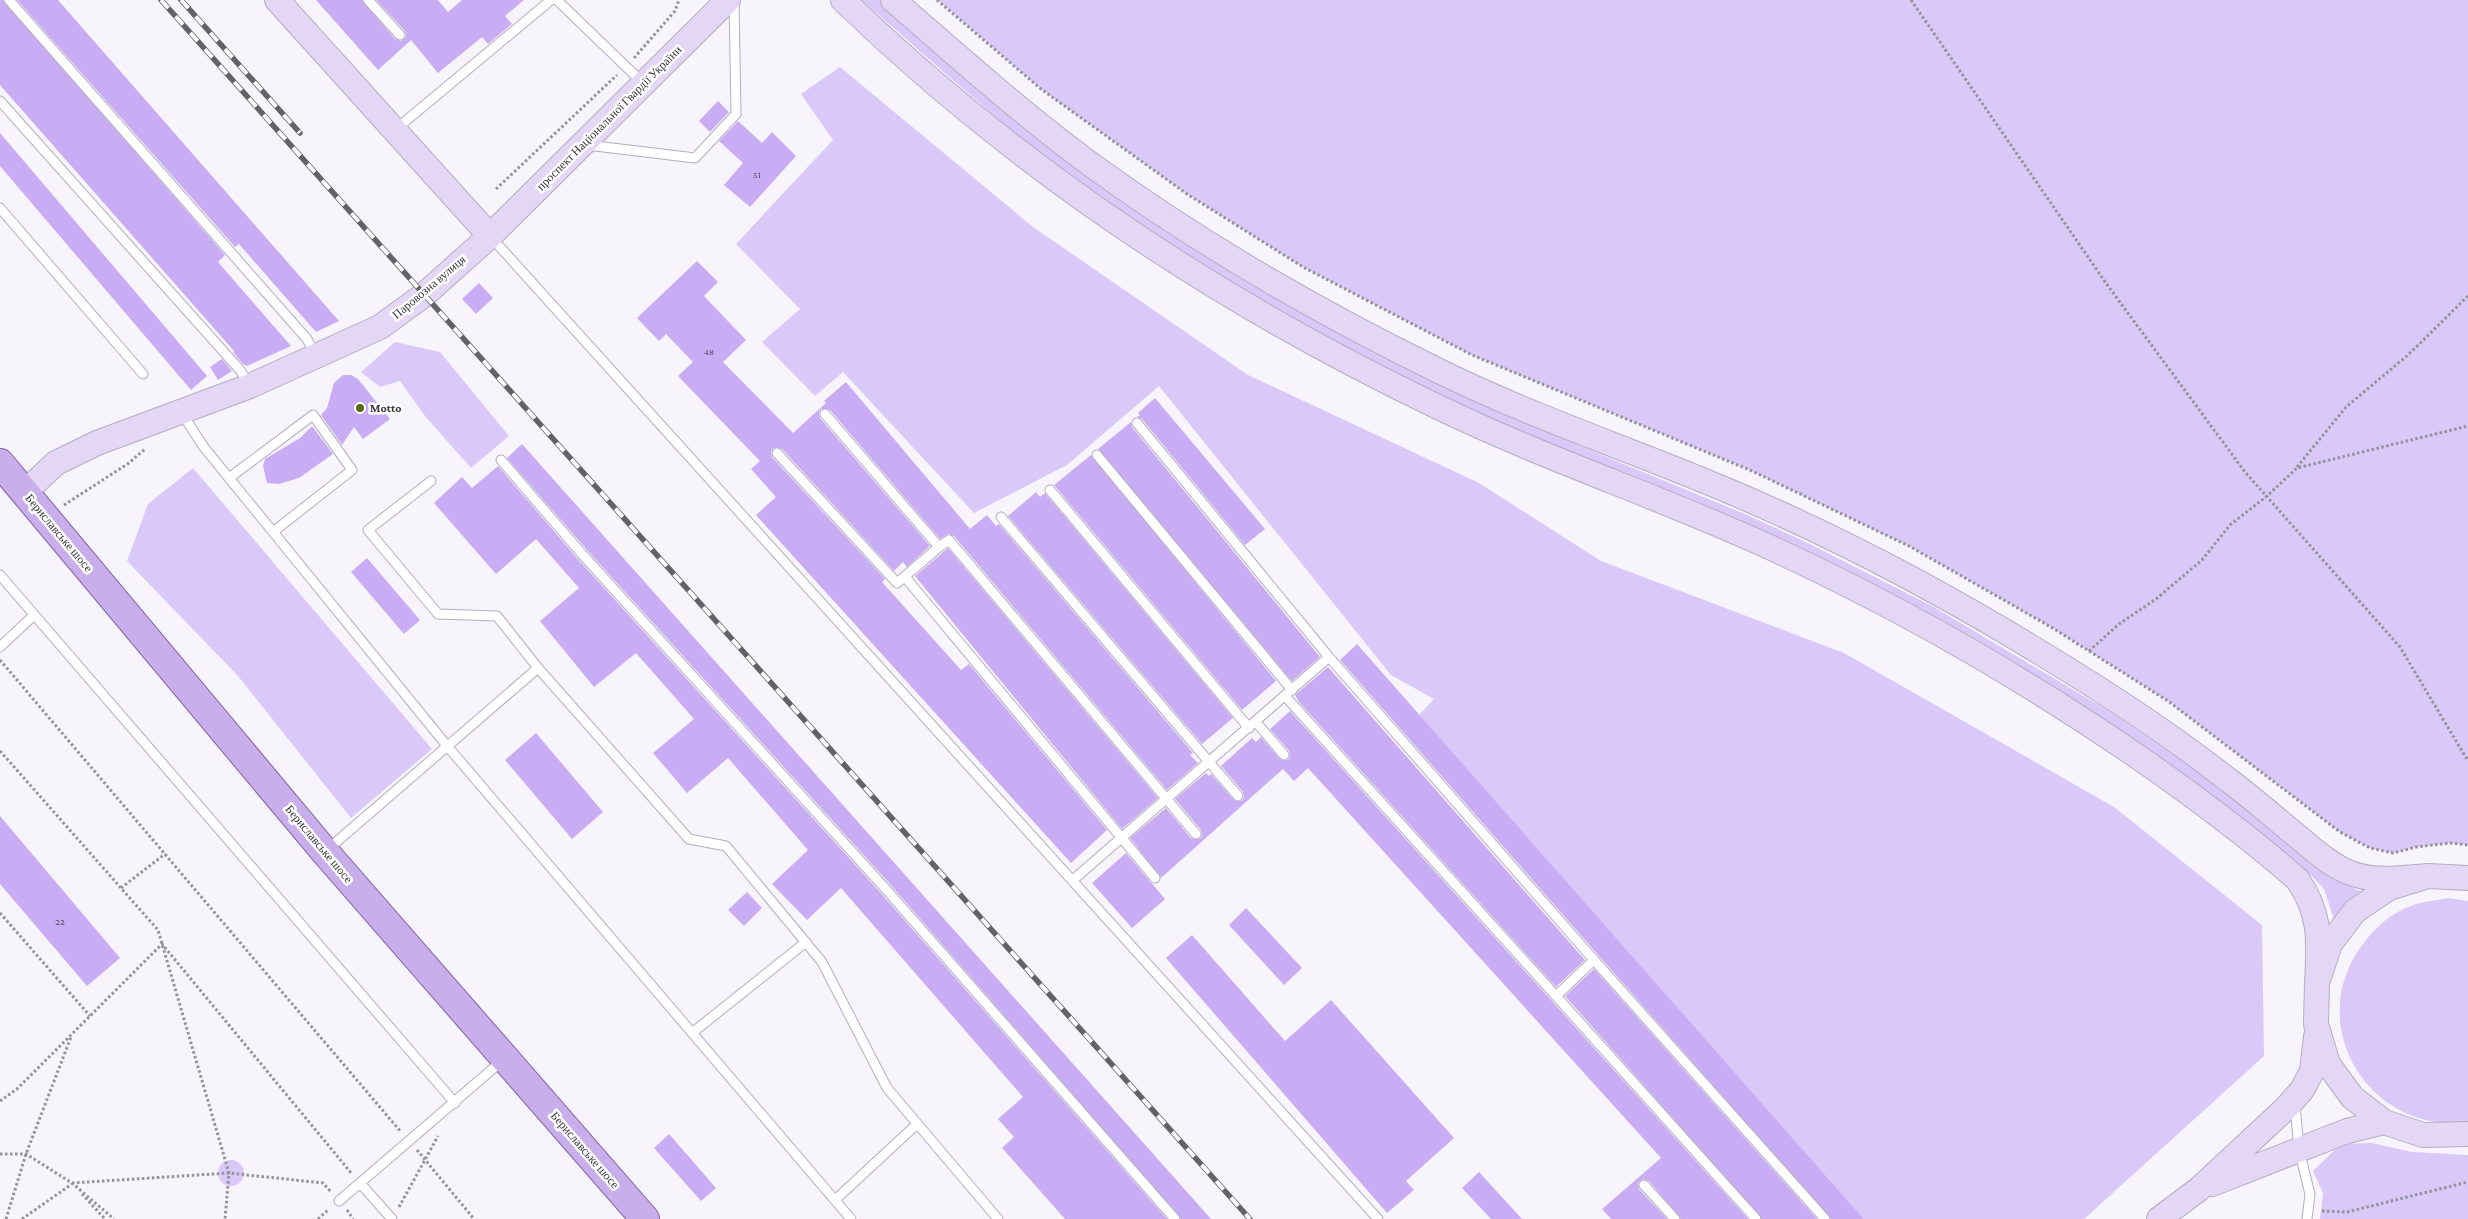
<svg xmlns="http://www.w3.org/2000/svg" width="2468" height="1219" font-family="'Crimson Pro',serif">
<rect width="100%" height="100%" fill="#f7f4fc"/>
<path fill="#dac9f8" d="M 862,0 L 879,0 L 956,69 L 1177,237 L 1227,270 L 1365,348 L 1446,388 L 1507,416 L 1745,514 L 1808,543 L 1932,606 L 2109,711 L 2209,779 L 2332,876 L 2357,890 L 2372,893 L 2336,926 L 2324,889 L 2313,877 L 2207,792 L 2114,728 L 2022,671 L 1442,399 L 1236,289 L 1062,173 L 948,76 Z
M 938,0 L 2468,0 L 2468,845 L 2450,843 L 2416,847 L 2393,853 L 2370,848 L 2340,832 L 2168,701 L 2051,627 L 1909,546 L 1752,471 L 1472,355 L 1303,267 L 1187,194 L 1041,89 Z
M 840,67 L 1033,227 L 1248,375 L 1479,483 L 1601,561 L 1844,653 L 2114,807 L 2262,925 L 2264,1056 L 2084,1219 L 1864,1219 L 1419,715 L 1434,699 L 1391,675 L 1159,386 L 1067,465 L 974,513 L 843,372 L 815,396 L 762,342 L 800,309 L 736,244 L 833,140 L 801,94 Z
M 395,342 L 440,352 L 509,436 L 471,468 L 425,416 L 400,381 L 380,387 L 361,372 Z
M 193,468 L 432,749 L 351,818 L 238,676 L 127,561 L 148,504 Z
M 2448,898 L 2468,901 L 2468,1122 C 2367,1135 2300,1020 2366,940 C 2377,926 2393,912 2411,906 C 2422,901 2436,901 2448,898 Z
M 2372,1143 L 2412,1152 L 2468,1155 L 2468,1219 L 2320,1219 L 2323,1193 L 2313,1171 L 2341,1144 Z
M218 1173a13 13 0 1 1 26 0a13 13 0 1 1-26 0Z"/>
<path fill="#c8adf5" d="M 0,0 L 3,0 L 225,255 L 218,262 L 291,346 L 247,366 L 243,364 L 233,352 L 234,351 L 0,85 Z
M 17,0 L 58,0 L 339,321 L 316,332 L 239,244 L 235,247 Z
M 316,0 L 362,0 L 395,39 L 401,41 L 406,37 L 405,31 L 376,0 L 438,0 L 448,12 L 462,0 L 524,0 L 505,16 L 512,24 L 488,44 L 482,37 L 438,73 L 411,40 L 378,70 Z
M 718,101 L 729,112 L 710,132 L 699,121 Z
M 738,121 L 762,143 L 772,132 L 796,156 L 750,207 L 724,185 L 743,163 L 719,141 Z
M 0,133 L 207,376 L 191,390 L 0,166 Z
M 697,261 L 718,282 L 704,296 L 746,340 L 723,362 L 793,433 L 826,403 L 824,401 L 846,382 L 970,529 L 987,515 L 996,526 L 999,524 L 1193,753 L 1190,755 L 1198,763 L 1167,790 L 954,536 L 948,534 L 940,539 L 830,410 L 821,409 L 819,412 L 820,418 L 930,546 L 907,567 L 903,562 L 894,571 L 782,449 L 773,448 L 771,452 L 772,457 L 885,579 L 882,582 L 961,670 L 969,664 L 1107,830 L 1071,863 L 756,515 L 776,497 L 751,469 L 760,461 L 678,376 L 693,362 L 666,334 L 659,341 L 637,318 Z
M 479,283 L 493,298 L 476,314 L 462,299 Z
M 222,359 L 232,371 L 218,380 L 210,367 Z
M 343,375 L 351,375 L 358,379 L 390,419 L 363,439 L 354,427 L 342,445 L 321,415 L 327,408 L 334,383 Z
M 1155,398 L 1265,529 L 1245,545 L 1142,419 L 1137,417 L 1140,415 L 1138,413 Z
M 1131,422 L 1132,427 L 1320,657 L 1292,681 L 1098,449 Z
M 312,426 L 333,454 L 299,478 L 279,484 L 267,483 L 263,466 L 265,459 L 300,438 Z
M 522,444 L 1211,1219 L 1181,1219 L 889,883 L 587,550 L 507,458 Z
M 1091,455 L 1276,681 L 1242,710 L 1054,485 Z
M 498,466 L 577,558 L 879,891 L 1167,1219 L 1065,1219 L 1002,1148 L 1014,1137 L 998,1119 L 1023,1097 L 841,888 L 807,920 L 772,884 L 808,850 L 728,758 L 687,793 L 653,753 L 694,719 L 636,653 L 594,687 L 540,621 L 579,588 L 536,539 L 496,574 L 434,503 L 462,477 L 472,488 Z
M 1036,492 L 1040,497 L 1045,493 L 1233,718 L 1202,744 L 1008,516 Z
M 948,548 L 1158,798 L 1122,829 L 915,576 Z
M 367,558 L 420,620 L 404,634 L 351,572 Z
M 1357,644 L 1700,1033 L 1864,1219 L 1831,1219 L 1599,956 L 1340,660 Z
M 1328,667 L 1585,960 L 1556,987 L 1299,702 L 1295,695 Z
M 1290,711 L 1551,1000 L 1748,1219 L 1681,1219 L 1649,1181 L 1643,1179 L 1638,1183 L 1639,1189 L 1667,1219 L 1611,1219 L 1602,1209 L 1661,1158 L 1308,768 L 1294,781 L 1283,769 L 1161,878 L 1130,838 L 1166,808 L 1191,838 L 1200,839 L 1202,836 L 1201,830 L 1175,799 L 1206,773 L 1209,776 L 1211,774 L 1234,800 L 1242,801 L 1244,798 L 1243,792 L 1221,766 L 1252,738 L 1256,742 L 1261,737 L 1280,759 L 1288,760 L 1290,757 L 1289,751 L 1270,729 Z
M 536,733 L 603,812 L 572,839 L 505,760 Z
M 0,816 L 120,958 L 87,986 L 0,884 Z
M 1126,853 L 1165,899 L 1132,928 L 1092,883 Z
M 747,892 L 762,908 L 744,926 L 728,910 Z
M 1246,908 L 1302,968 L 1284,985 L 1229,925 Z
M 1192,935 L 1285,1041 L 1331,1000 L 1454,1138 L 1406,1181 L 1414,1190 L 1387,1213 L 1166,958 Z
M 1594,969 L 1817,1219 L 1762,1219 L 1565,996 Z
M 669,1134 L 716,1188 L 701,1201 L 654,1148 Z
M 1479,1172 L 1522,1219 L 1491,1219 L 1462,1188 Z"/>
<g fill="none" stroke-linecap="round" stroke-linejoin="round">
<g stroke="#b3adbf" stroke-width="11">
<path id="lane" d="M 9,0 L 307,339 L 316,356
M 368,0 L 400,35
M 557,0 L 643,83
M 0,101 L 240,370 L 249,384
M 396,129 L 551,0
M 587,145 L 695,158 L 736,114 L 734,0
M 0,208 L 143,374
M 490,236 L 1378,1219
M 181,412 L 203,446 L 448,747 L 851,1219
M 825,414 L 939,547 L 949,540 L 1196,834
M 1137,423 L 1329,657
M 777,453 L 897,583 L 939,547
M 1097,455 L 1292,690
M 501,460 L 582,554 L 884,887 L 1175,1219
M 229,478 L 313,415 L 352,470 L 273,532
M 431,481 L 368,530 L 438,614 L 497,616 L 538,668
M 1050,490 L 1249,728
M 1001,517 L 1238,796
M 0,575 L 455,1103
M 905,577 L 1155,878
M 0,647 L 34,615
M 1256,722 L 1284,755
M 327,850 L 538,668 L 689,839 L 726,846 L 822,962 L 887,1088 L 998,1219
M 1073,880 L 1329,657 L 1594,960 L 1556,996 L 1285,696
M 1594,960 L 1825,1219
M 1556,996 L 1756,1219
M 692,1033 L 806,942
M 2295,1104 L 2299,1150 L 2310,1194 L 2307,1219
M 360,1183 L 392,1219
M 1644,1185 L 1675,1219
M 835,1200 L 917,1124
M 339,1201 L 503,1060"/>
</g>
<g stroke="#b3adbf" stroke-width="26">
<path id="secondary" d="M 843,0 C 1016,167 1219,302 1436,406 C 1547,460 1664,498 1776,550 C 1903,609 2025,679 2141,759 C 2194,796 2248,836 2297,879 C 2322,914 2319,943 2317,983
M 893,0 C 958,56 1023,115 1093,166 C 1202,245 1320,313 1441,372 C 1535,418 1635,451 1731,492 C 1842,539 1947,595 2049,658 C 2110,695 2171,735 2227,779 C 2251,797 2274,817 2297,836 C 2313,849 2329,864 2348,872 C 2373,883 2402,878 2428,876
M 490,236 L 728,0
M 25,492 L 56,463 L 97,443 L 250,386 L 380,327 L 424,295 L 490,236 L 277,0
M 2468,878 L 2428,876 L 2389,888 L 2355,911 L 2330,944 L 2317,983 L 2316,1024 L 2328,1064 L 2352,1097 L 2384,1122 L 2423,1135 L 2468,1134
M 2212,1184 L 2347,1131 L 2384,1122
M 2159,1219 L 2199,1189 L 2286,1108 L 2302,1090 L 2312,1071 L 2316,1037"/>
</g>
<g stroke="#7d61a6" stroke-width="30">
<path id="primary" d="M 0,463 L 325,852 L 645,1219"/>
</g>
<path stroke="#949299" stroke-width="3" stroke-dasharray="2.5 2.5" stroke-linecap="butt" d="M 937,0 L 1041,89 L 1187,194 L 1303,267 L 1472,355 L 1752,471 L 1909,546 L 2051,627 L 2168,701 L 2340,832 L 2370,848 L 2393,853 L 2416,847 L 2450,843 L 2468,845
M 1911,0 L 2108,286 L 2245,472 L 2400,647 L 2468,761
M 634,58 L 675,11 L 679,0
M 496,189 L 617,75
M 2297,467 L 2346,407 L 2408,355 L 2468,296
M 64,505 L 129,463 L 145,449
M 2089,651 L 2119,624 L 2156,599 L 2202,560 L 2230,525 L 2267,496 L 2297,468 L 2468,426
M 0,660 L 401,1132
M 0,751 L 158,930 L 229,1173 L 225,1219
M 121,888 L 165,854
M 0,913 L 90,1016
M 0,1101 L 17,1089 L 162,944 L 352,1174
M 417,1150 L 474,1219
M 0,1154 L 26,1154 L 72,1183 L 114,1219
M 72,1183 L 229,1173 L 323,1183 L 331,1192
M 82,1194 L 105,1219
M 399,1207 L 438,1136
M 347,1210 L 353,1219
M 2322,1211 L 2347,1212 L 2468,1182
M 6,1219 L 26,1154 L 71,1037
M 22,1219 L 72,1184
M 318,1219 L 329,1209"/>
<use href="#lane" stroke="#fff" stroke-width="9"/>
<use href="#secondary" stroke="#e3d7f5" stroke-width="24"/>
<use href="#primary" stroke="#c8afec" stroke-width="28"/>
<g stroke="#646169" stroke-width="5.5">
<path id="rail" d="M 161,0 L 1250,1219
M 181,0 L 300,133"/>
</g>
<use href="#rail" stroke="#fff" stroke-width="4" stroke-dasharray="11" stroke-linecap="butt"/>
</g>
<circle fill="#576914" stroke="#fff" stroke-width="2" cx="360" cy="408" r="5"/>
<g text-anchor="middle" stroke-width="5" stroke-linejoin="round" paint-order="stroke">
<g font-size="10" fill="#5a526a">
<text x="757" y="178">51</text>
<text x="709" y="355">48</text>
<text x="60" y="925">22</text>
</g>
<g font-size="12" fill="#36343b" stroke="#fff">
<text transform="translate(609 118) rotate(-45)" y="4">проспект Національної Гвардії України</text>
<text transform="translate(429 287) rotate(-40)" y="4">Паровозна вулиця</text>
<text transform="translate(59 533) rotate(50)" y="4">Бериславське шосе</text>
<text transform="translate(319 844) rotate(50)" y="4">Бериславське шосе</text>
<text transform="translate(585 1150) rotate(49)" y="4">Бериславське шосе</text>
</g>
<g font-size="12" font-weight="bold" fill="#36343b" stroke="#fff" text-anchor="start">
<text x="370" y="412">Motto</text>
</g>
</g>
</svg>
